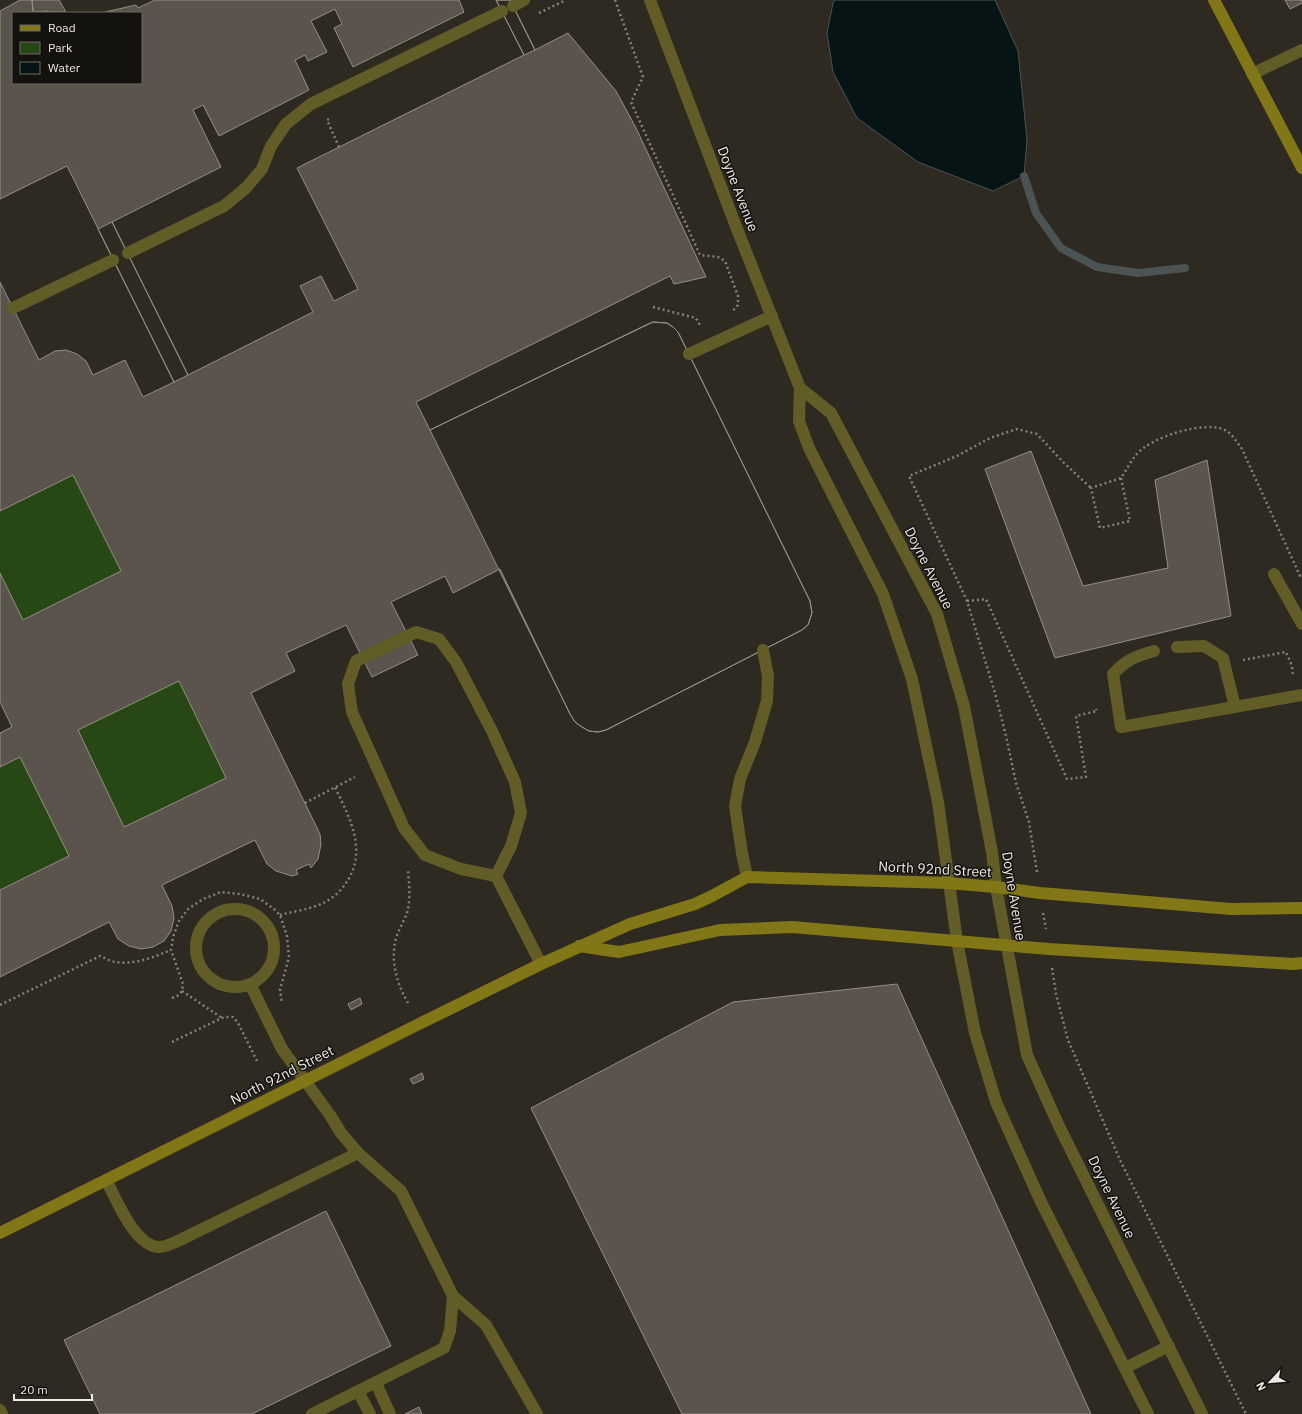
<svg xmlns="http://www.w3.org/2000/svg" width="1302" height="1414" font-family="'IBM Plex Sans',sans-serif">
<rect width="100%" height="100%" fill="#2e2921"/>
<path fill="#274815" d="M 73,475 L 121,571 L 23,620 L 0,573 L 0,511 Z
M 179,681 L 226,778 L 124,827 L 78,730 Z
M 20,757 L 69,856 L 0,890 L 0,767 Z"/>
<path fill="#061415" stroke="#4b5453" d="M 835,0 L 995,0 L 1018,51 L 1027,140 L 1024,176 L 993,191 L 918,162 L 857,118 L 833,72 L 827,33 L 833,3 Z"/>
<g fill="none" stroke-linecap="round" stroke-linejoin="round">
<path stroke="#4b5453" stroke-width="8" d="M 1024,176 L 1036,213 L 1061,248 L 1097,267 L 1138,273 L 1185,268"/>
</g>
<path fill="#5a544c" stroke="#958f85" fill-rule="evenodd" d="M 20,0 L 32,0 L 33,12 L 48,11 L 48,13 L 13,13 L 13,83 L 141,83 L 141,13 L 105,12 L 136,5 L 138,8 L 155,0 L 459,0 L 464,12 L 353,67 L 334,28 L 342,24 L 335,9 L 311,21 L 327,52 L 308,61 L 305,55 L 295,60 L 309,90 L 219,136 L 203,105 L 193,110 L 221,167 L 112,222 L 188,375 L 313,312 L 300,286 L 321,276 L 334,301 L 358,289 L 297,168 L 524,55 L 496,0 L 510,0 L 535,50 L 568,33 L 616,91 L 636,128 L 706,277 L 674,284 L 670,276 L 416,402 L 430,430 L 648,324 L 653,322 L 667,323 L 673,327 L 678,332 L 810,601 L 812,613 L 808,625 L 802,630 L 606,730 L 598,732 L 589,731 L 582,727 L 575,722 L 570,714 L 500,569 L 453,593 L 445,576 L 391,602 L 418,655 L 372,677 L 346,625 L 286,653 L 295,671 L 251,693 L 320,834 L 321,844 L 318,859 L 311,868 L 309,864 L 296,870 L 298,874 L 292,876 L 276,871 L 267,864 L 255,840 L 162,885 L 172,906 L 174,918 L 171,931 L 164,941 L 153,947 L 141,949 L 129,946 L 118,939 L 109,922 L 0,977 L 0,890 L 69,856 L 20,757 L 0,767 L 0,733 L 12,727 L 0,702 L 0,573 L 23,620 L 121,571 L 73,475 L 0,511 L 0,282 L 39,360 L 55,351 L 66,350 L 77,354 L 86,361 L 93,375 L 125,360 L 143,397 L 174,382 L 67,166 L 0,199 L 0,11 ZM 179,681 L 226,778 L 124,827 L 78,730 Z
M 32,0 L 59,0 L 66,12 L 33,12 Z
M 496,0 L 510,0 L 535,50 L 524,55 Z
M 1285,0 L 1302,0 L 1302,3 L 1290,9 Z
M 112,222 L 188,375 L 174,382 L 98,229 Z
M 653,322 L 667,323 L 673,327 L 678,332 L 810,601 L 812,613 L 808,625 L 802,630 L 606,730 L 598,732 L 589,731 L 582,727 L 575,722 L 570,714 L 430,430 Z
M 1031,451 L 1083,586 L 1168,568 L 1155,480 L 1207,460 L 1231,616 L 1055,658 L 985,469 Z
M 897,984 L 1091,1414 L 682,1414 L 531,1108 L 733,1002 Z
M 360,998 L 362,1004 L 351,1010 L 348,1004 Z
M 422,1073 L 424,1079 L 413,1084 L 410,1079 Z
M 326,1211 L 391,1346 L 252,1414 L 100,1414 L 64,1340 Z
M 419,1407 L 422,1414 L 405,1414 Z"/>
<g fill="none" stroke-linecap="round" stroke-linejoin="round">
<path stroke="#86817b" stroke-width="2.5" stroke-dasharray="2 3" stroke-linecap="butt" d="M 615,0 L 643,77 L 631,102 L 700,255 L 718,257 L 725,261 L 738,296 L 738,305 L 732,312
M 539,13 L 566,0
M 329,119 L 327,120 L 339,147
M 653,307 L 696,318 L 701,327
M 1121,478 L 1130,521 L 1100,528 L 1091,488 L 1121,478 C 1126,471 1130,462 1136,455 C 1150,437 1207,419 1227,431 C 1232,434 1237,443 1241,447 L 1301,578
M 967,601 L 986,599 L 1067,779 L 1086,777 L 1076,716 L 1097,711 L 1096,709
M 1243,660 L 1286,652 L 1292,666 L 1293,676
M 305,803 L 355,777
M 1037,872 L 1029,822 L 1016,783 L 1006,736 L 995,693 L 967,601 L 909,476 L 957,456 L 990,438 L 1017,429 L 1037,434 L 1064,463 L 1091,488
M 1043,913 L 1046,929
M 280,915 C 295,911 313,909 327,901 C 336,896 343,888 348,880 C 367,848 349,817 335,787
M 1052,968 L 1056,994 L 1068,1040 L 1120,1160 L 1246,1414
M 182,991 L 222,1018
M 172,998 L 179,995 L 182,991 L 183,984 L 171,950 L 173,937 L 179,921 L 188,909 L 203,899 L 221,892 L 240,894 L 260,899 L 274,909 L 280,915 L 287,936 L 289,957 L 280,990 L 282,1003
M 408,1003 C 397,984 390,961 396,938 C 399,929 404,921 407,913 C 411,899 409,884 408,870
M 0,1005 L 100,956 C 105,958 110,961 115,962 C 135,965 154,957 171,950
M 172,1042 L 222,1018 L 226,1017 L 233,1017 L 238,1023 L 257,1061"/>
<path stroke="#625c27" stroke-width="12" d="M 513,6 L 524,0
M 128,253 L 224,206 L 246,188 L 262,169 L 271,146 L 286,124 L 311,104 L 502,11
M 13,308 L 113,260
M 689,354 L 772,316
M 1274,574 L 1302,624
M 416,632 L 439,639 L 456,662 L 492,731 L 515,782 L 521,813 L 511,846 L 496,876 L 461,869 L 425,855 L 404,828 L 352,712 L 348,684 L 356,661 Z
M 1177,647 L 1204,646 L 1223,658 L 1235,707
M 1154,651 C 1136,656 1126,660 1113,674 L 1121,727 L 1302,695
M 496,876 L 541,964
M 747,877 L 742,853 L 735,806 L 740,779 L 755,742 L 767,701 L 768,676 L 763,650
M196 948a39 39 0 1 1 78 0a39 39 0 1 1-78 0Z
M 250,984 L 282,1049 L 330,1115 L 341,1133 L 358,1153 L 401,1191 L 453,1296 L 450,1331 L 444,1348 L 312,1414
M 106,1180 C 116,1198 134,1246 159,1247 C 167,1247 175,1242 182,1239 L 358,1153
M 453,1296 L 486,1325 L 537,1414
M 376,1383 L 390,1414
M 358,1391 L 370,1414"/>
<path stroke="#625c27" stroke-width="12" d="M 650,0 L 737,229 L 800,388 L 799,421 L 809,448 L 883,594 L 912,679 L 938,802 L 957,941 L 975,1033 L 996,1102 L 1041,1202 L 1148,1414
M 1252,74 L 1302,50
M 800,388 L 831,413 L 937,614 L 964,706 L 992,852 L 996,887 L 1027,1055 L 1058,1124 L 1202,1414
M 1125,1368 L 1169,1346
M 0,1410 L 2,1414"/>
<path stroke="#827716" stroke-width="12" d="M 1214,0 L 1302,168
M 579,946 L 619,952 L 720,930 L 792,927 L 1049,949 L 1293,964 L 1302,963
M 0,1233 L 419,1024 L 541,964 L 630,924 L 695,904 L 712,896 L 747,877 L 948,883 L 996,887 L 1040,893 L 1231,909 L 1302,908"/>
</g>
<g text-anchor="middle" stroke-width="3" stroke-linejoin="round" paint-order="stroke">
<g font-size="14" fill="#ece9e4" stroke="#14120f">
<text transform="translate(738 189) rotate(69)" y="5">Doyne Avenue</text>
<text transform="translate(929 568) rotate(63)" y="5">Doyne Avenue</text>
<text transform="translate(935 869) rotate(3)" y="5">North 92nd Street</text>
<text transform="translate(1014 896) rotate(81)" y="5">Doyne Avenue</text>
<text transform="translate(282 1075) rotate(-27)" y="5">North 92nd Street</text>
<text transform="translate(1112 1197) rotate(64)" y="5">Doyne Avenue</text>
</g>
</g>
<rect x="12" y="12" width="130" height="72" fill="#14120f" stroke="#6a6864"/>
<rect x="20" y="25" width="20" height="6" fill="#827716" stroke="#6a6864"/>
<text x="48" y="32" font-size="12" fill="#ece9e4">Road</text>
<rect x="20" y="42" width="20" height="12" fill="#274815" stroke="#6a6864"/>
<text x="48" y="52" font-size="12" fill="#ece9e4">Park</text>
<rect x="20" y="62" width="20" height="12" fill="#061415" stroke="#6a6864"/>
<text x="48" y="72" font-size="12" fill="#ece9e4">Water</text>
<g transform="translate(1270 1382) rotate(244)" stroke="#14120f" stroke-width="3" paint-order="stroke">
<path d="M0-3L7 15L0 10L-7 15Z" fill="#ece9e4"/>
<text y="-6" font-size="11" font-weight="bold" text-anchor="middle" fill="#ece9e4">N</text>
</g>
<path d="M14 1394v6h78v-6" fill="none" stroke="#ece9e4" stroke-width="2"/>
<text x="20" y="1394" font-size="12" fill="#ece9e4" stroke="#14120f" stroke-width="3" paint-order="stroke">20 m</text>
</svg>
